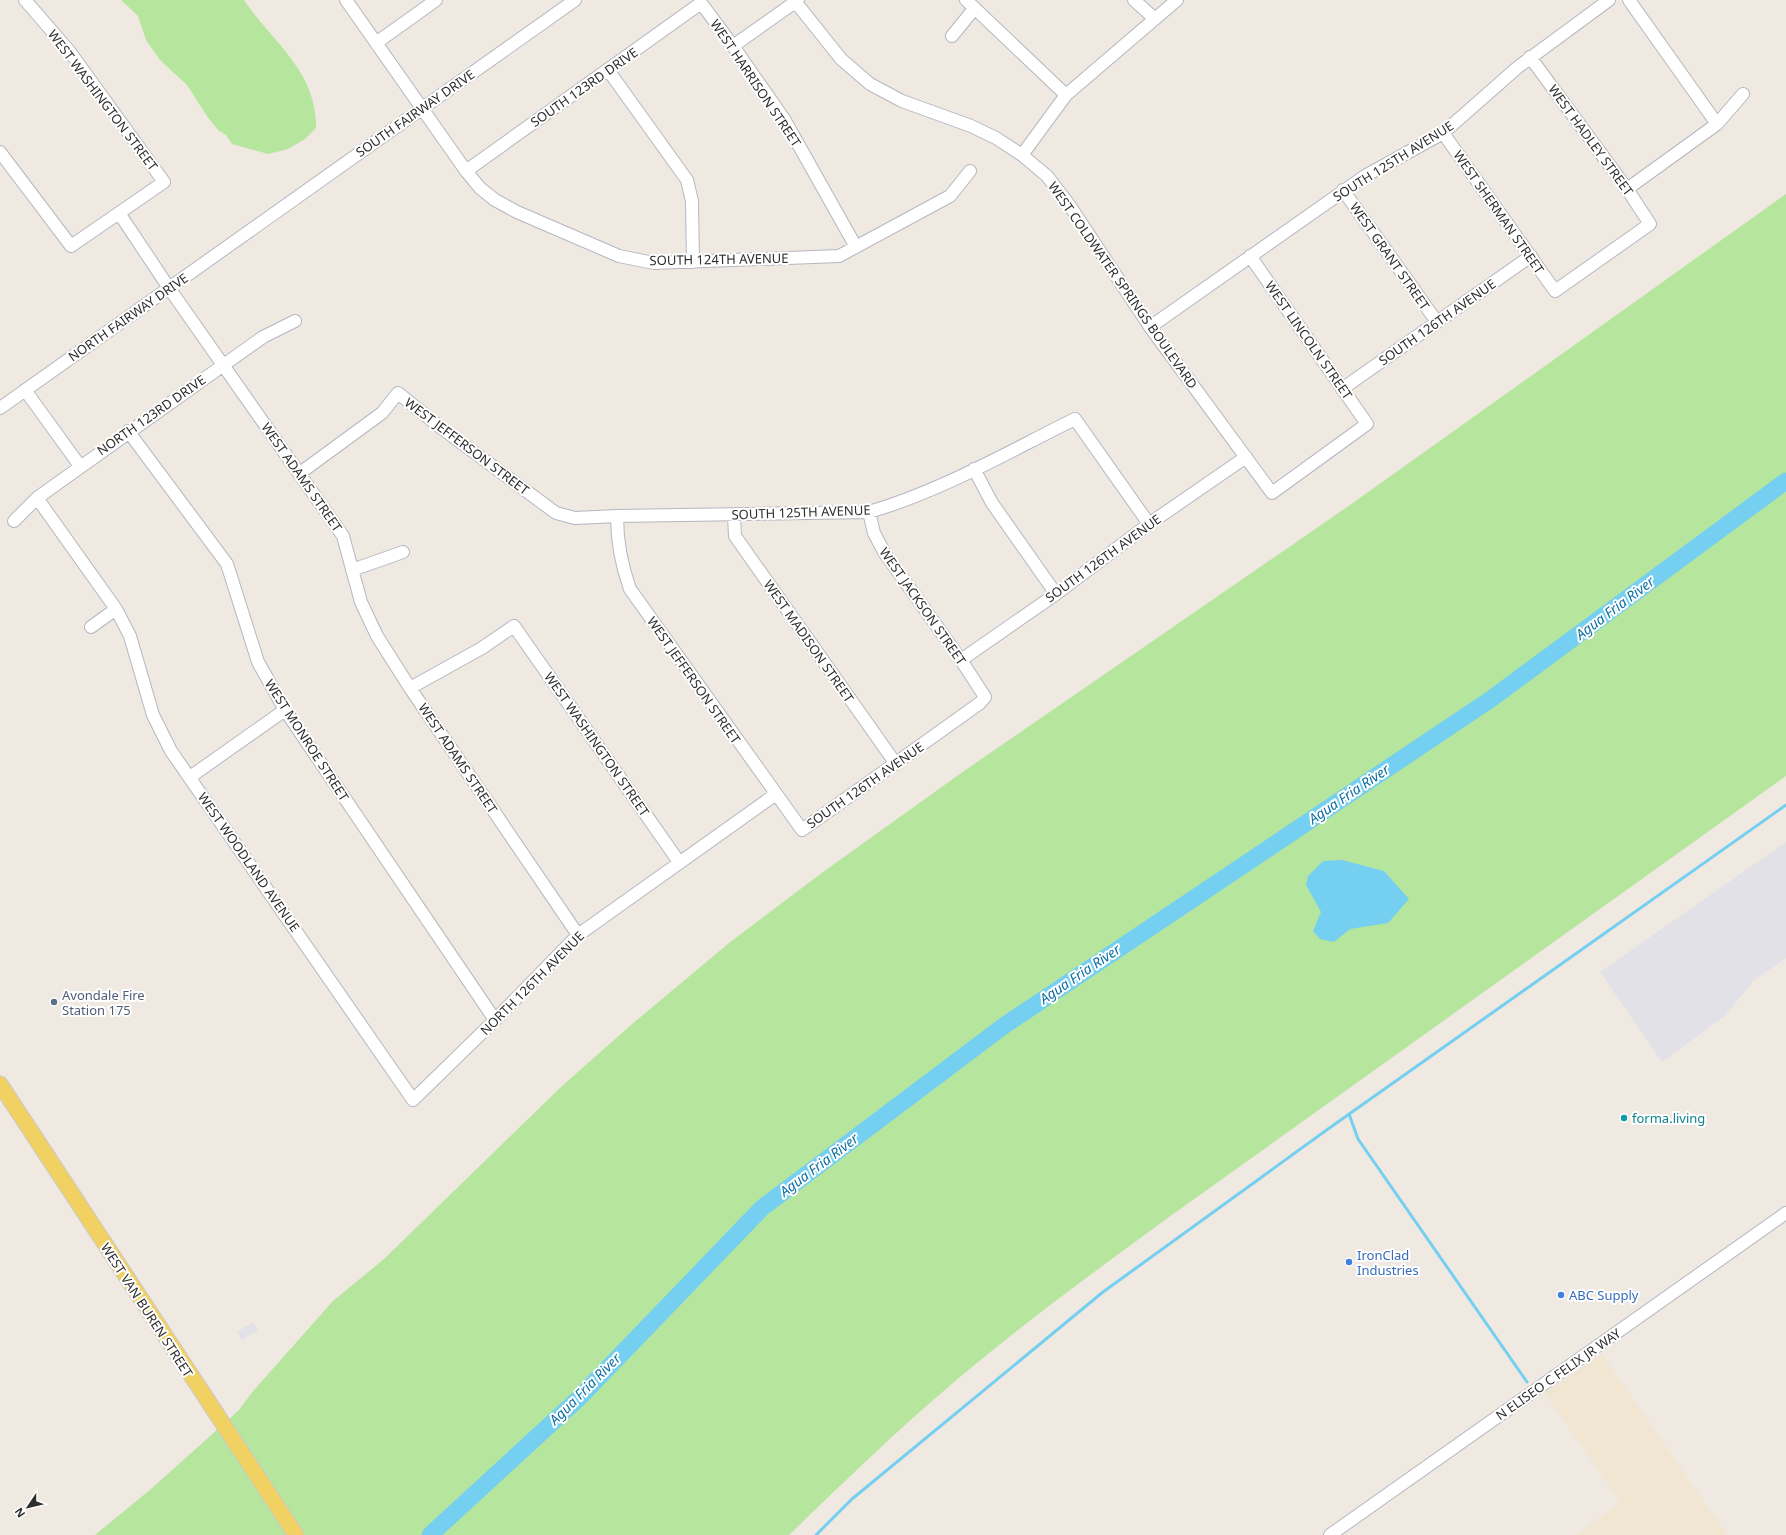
<svg xmlns="http://www.w3.org/2000/svg" width="1786" height="1535" font-family="'Noto Sans',sans-serif">
<rect width="100%" height="100%" fill="#efe9e1"/>
<path fill="#e3e1e8" d="M 1786,842 L 1786,958 L 1753,981 L 1726,1015 L 1662,1062 L 1600,972 Z
M 253,1322 L 258,1330 L 242,1340 L 237,1332 Z"/>
<path fill="#f0e6d1" d="M 1602,1354 L 1727,1535 L 1576,1535 L 1621,1503 L 1545,1393 Z"/>
<path fill="#b6e59e" d="M 121,0 L 244,0 C 273,43 317,71 316,128 L 305,139 L 288,149 L 268,154 L 232,144 L 226,135 L 218,130 L 207,116 L 187,85 L 160,60 L 146,40 L 138,16 Z
M 1786,194 L 1786,776 L 1169,1217 C 1106,1263 1043,1309 983,1358 C 915,1413 852,1474 789,1535 L 95,1535 L 151,1489 L 238,1411 L 254,1390 L 333,1301 L 384,1259 L 562,1086 L 631,1025 L 729,943 L 823,872 L 964,771 L 1350,505 Z"/>
<path fill="#75cff0" d="M 1342,860 L 1384,871 L 1409,899 L 1388,923 L 1350,929 L 1334,942 L 1320,939 L 1313,931 L 1321,912 L 1306,885 L 1308,876 L 1323,861 Z"/>
<g fill="none" stroke-linecap="round" stroke-linejoin="round">
<path stroke="#75cff0" stroke-width="3" d="M 1349,1114 L 1358,1139 L 1527,1382
M 816,1535 L 852,1499 L 1103,1292 L 1328,1129 L 1786,805"/>
<path stroke="#75cff0" stroke-width="17" d="M 430,1535 L 579,1398 L 762,1208 L 1005,1025 L 1491,699 L 1786,481"/>
<g stroke="#b4b7c1" stroke-width="14">
<path id="minor" d="M 346,0 L 466,171 L 480,188 L 495,200 L 517,212 L 619,256 L 654,263 L 839,256 L 950,196 L 970,171
M 794,0 L 841,59 L 870,84 L 902,101 L 971,126 L 996,138 L 1022,155 L 1047,176 L 1070,206 L 1150,327 L 1272,493 L 1367,424 L 1250,256
M 966,0 L 1066,95
M 1134,0 L 1155,19
M 1629,0 L 1717,124
M 952,36 L 974,9
M 376,43 L 436,0
M 733,46 L 798,0
M 608,70 L 687,180 L 692,201 L 693,262
M 1443,133 L 1555,291 L 1650,224 L 1627,189 L 1530,57
M 0,152 L 71,246 L 164,182 L 70,52 L 25,0
M 1022,155 L 1066,95 L 1177,0
M 466,171 L 701,3 L 733,46 L 784,119 L 856,247
M 1627,189 L 1717,124 L 1743,94
M 1343,190 L 1437,322
M 119,213 L 169,288 L 343,536 L 361,602 L 377,636 L 410,688 L 578,935
M 1150,327 L 1365,176 L 1443,133 L 1518,67 L 1609,0
M 1342,389 L 1531,256
M 25,390 L 80,466
M 0,408 L 575,0
M 128,431 L 227,564 L 258,662 L 285,710 L 495,1020
M 974,469 L 992,503 L 1056,594
M 300,473 L 382,413 L 398,393 L 440,427 L 556,513 L 575,518 L 617,516 L 869,512 C 941,491 1008,452 1075,419 L 1149,524
M 37,498 L 116,609 L 130,636 L 153,715 L 171,751 L 413,1100 L 495,1020 L 578,935 L 776,794
M 734,515 L 735,536 L 896,764
M 617,516 C 617,542 621,564 630,589 L 802,830 L 980,703 L 985,697 L 961,660 L 884,552 L 874,533 L 869,512
M 14,521 L 37,498 L 263,337 L 295,321
M 352,570 L 403,552
M 91,627 L 116,609
M 961,660 L 1056,594 L 1149,524 L 1246,457
M 410,688 L 482,648 L 514,626 L 679,862
M 190,777 L 285,710
M 1330,1535 L 1786,1213"/>
</g>
<g stroke="#c9c9c9" stroke-width="17">
<path id="major" d="M 0,1084 L 296,1535"/>
</g>
<use href="#minor" stroke="#fff" stroke-width="12"/>
<use href="#major" stroke="#f2d163" stroke-width="15"/>
</g>
<circle fill="#5c6f8a" stroke="#fff" stroke-width="1.5" cx="54" cy="1002" r="4"/>
<circle fill="#0f9aa8" stroke="#fff" stroke-width="1.5" cx="1624" cy="1118" r="4"/>
<g fill="#3f7fe0" stroke="#fff" stroke-width="1.5">
<circle cx="1349" cy="1262" r="4"/>
<circle cx="1561" cy="1295" r="4"/>
</g>
<g text-anchor="middle" stroke-width="4" stroke-linejoin="round" paint-order="stroke">
<g font-size="13" fill="#2e2e2e" stroke="#fff">
<text transform="translate(756 83) rotate(56)" y="5">WEST HARRISON STREET</text>
<text transform="translate(584 87) rotate(-35)" y="5">SOUTH 123RD DRIVE</text>
<text transform="translate(103 100) rotate(53)" y="5">WEST WASHINGTON STREET</text>
<text transform="translate(415 113) rotate(-35)" y="5">SOUTH FAIRWAY DRIVE</text>
<text transform="translate(1591 140) rotate(54)" y="5">WEST HADLEY STREET</text>
<text transform="translate(1393 161) rotate(-32)" y="5">SOUTH 125TH AVENUE</text>
<text transform="translate(1499 212) rotate(55)" y="5">WEST SHERMAN STREET</text>
<text transform="translate(1390 256) rotate(55)" y="5">WEST GRANT STREET</text>
<text transform="translate(719 259) rotate(-1)" y="5">SOUTH 124TH AVENUE</text>
<text transform="translate(1123 285) rotate(55)" y="5">WEST COLDWATER SPRINGS BOULEVARD</text>
<text transform="translate(128 317) rotate(-35)" y="5">NORTH FAIRWAY DRIVE</text>
<text transform="translate(1437 322) rotate(-35)" y="5">SOUTH 126TH AVENUE</text>
<text transform="translate(1309 340) rotate(55)" y="5">WEST LINCOLN STREET</text>
<text transform="translate(151 415) rotate(-35)" y="5">NORTH 123RD DRIVE</text>
<text transform="translate(467 446) rotate(37)" y="5">WEST JEFFERSON STREET</text>
<text transform="translate(302 477) rotate(55)" y="5">WEST ADAMS STREET</text>
<text transform="translate(801 512) rotate(-2)" y="5">SOUTH 125TH AVENUE</text>
<text transform="translate(1103 558) rotate(-36)" y="5">SOUTH 126TH AVENUE</text>
<text transform="translate(923 606) rotate(55)" y="5">WEST JACKSON STREET</text>
<text transform="translate(809 641) rotate(55)" y="5">WEST MADISON STREET</text>
<text transform="translate(694 680) rotate(55)" y="5">WEST JEFFERSON STREET</text>
<text transform="translate(307 740) rotate(57)" y="5">WEST MONROE STREET</text>
<text transform="translate(597 744) rotate(55)" y="5">WEST WASHINGTON STREET</text>
<text transform="translate(458 758) rotate(56)" y="5">WEST ADAMS STREET</text>
<text transform="translate(865 785) rotate(-35)" y="5">SOUTH 126TH AVENUE</text>
<text transform="translate(249 862) rotate(55)" y="5">WEST WOODLAND AVENUE</text>
<text transform="translate(532 983) rotate(-45)" y="5">NORTH 126TH AVENUE</text>
<text transform="translate(147 1310) rotate(57)" y="5">WEST VAN BUREN STREET</text>
<text transform="translate(1558 1374) rotate(-35)" y="5">N ELISEO C FELIX JR WAY</text>
</g>
<g font-size="13" fill="#4e5e75" stroke="#fff" text-anchor="start">
<text x="62" y="1000">Avondale Fire<tspan x="62" dy="15">Station 175</tspan></text>
</g>
<g font-size="13" fill="#0d838f" stroke="#fff" text-anchor="start">
<text x="1632" y="1123">forma.living</text>
</g>
<g font-size="13" fill="#366cbe" stroke="#fff" text-anchor="start">
<text x="1357" y="1260">IronClad<tspan x="1357" dy="15">Industries</tspan></text>
<text x="1569" y="1300">ABC Supply</text>
</g>
<g font-size="14" font-style="italic" fill="#0d6fa3" stroke="#fff">
<text transform="translate(1615 608) rotate(-37)" y="5">Agua Fria River</text>
<text transform="translate(1349 794) rotate(-34)" y="5">Agua Fria River</text>
<text transform="translate(1080 974) rotate(-34)" y="5">Agua Fria River</text>
<text transform="translate(819 1165) rotate(-37)" y="5">Agua Fria River</text>
<text transform="translate(585 1389) rotate(-45)" y="5">Agua Fria River</text>
</g>
</g>
<g transform="translate(28 1507) rotate(235)" stroke="#ffffff" stroke-width="3" paint-order="stroke">
<path d="M0-3L7 15L0 10L-7 15Z" fill="#2e2e2e"/>
<text y="-6" font-size="11" font-weight="bold" text-anchor="middle" fill="#2e2e2e">N</text>
</g>
</svg>
